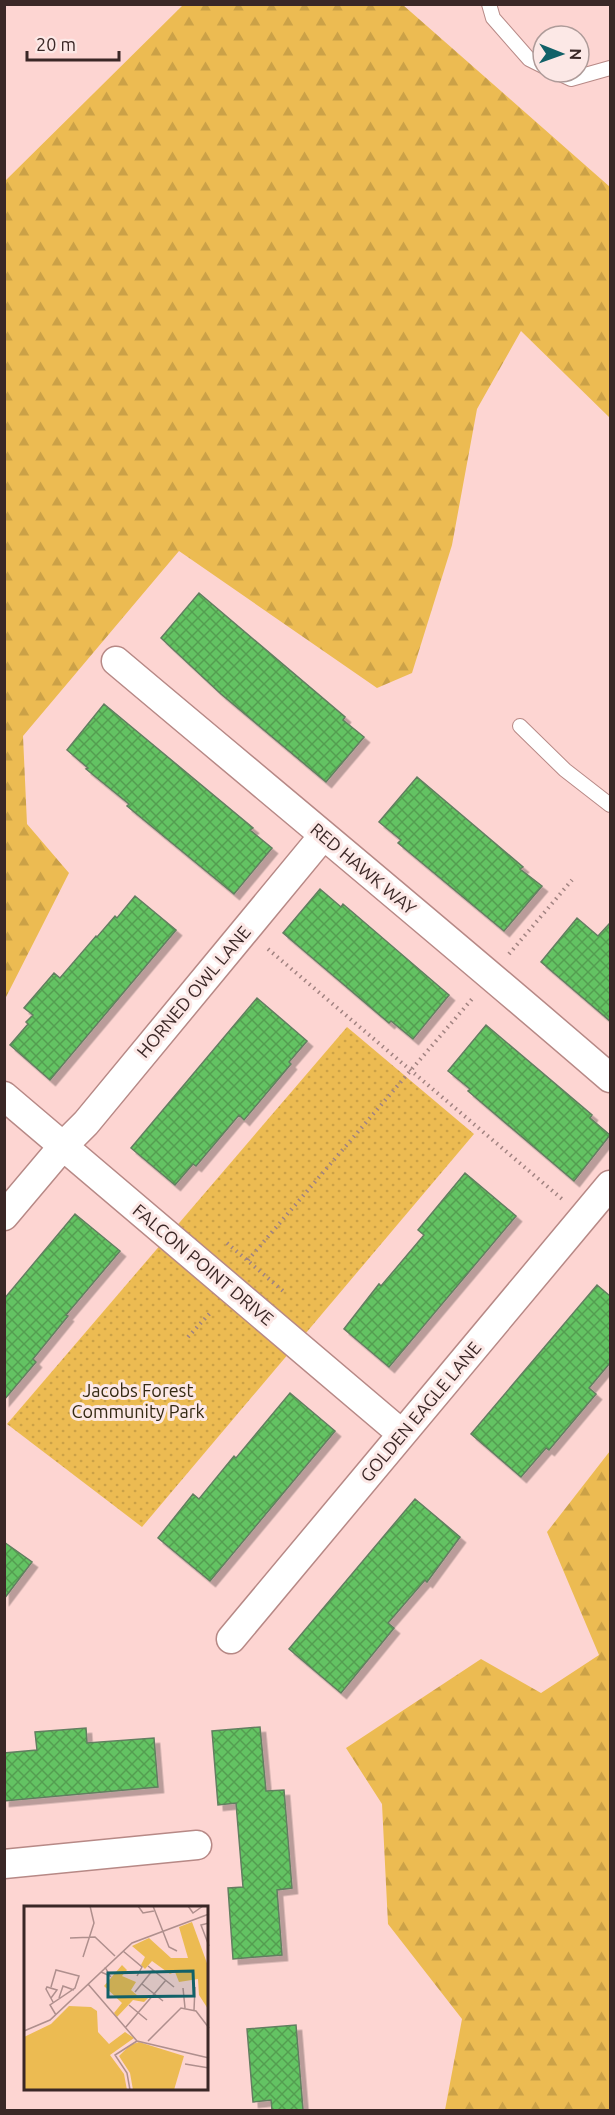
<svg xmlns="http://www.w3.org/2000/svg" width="615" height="2115" font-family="Ubuntu,sans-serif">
<defs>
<pattern id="forest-firs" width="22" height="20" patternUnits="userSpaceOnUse" patternTransform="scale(1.5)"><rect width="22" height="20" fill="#ecbb52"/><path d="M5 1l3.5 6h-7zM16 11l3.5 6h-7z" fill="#cba147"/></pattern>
<pattern id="park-dots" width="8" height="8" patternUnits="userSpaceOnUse" patternTransform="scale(1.5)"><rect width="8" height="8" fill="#ecbb52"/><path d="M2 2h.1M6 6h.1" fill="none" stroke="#cba147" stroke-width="1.8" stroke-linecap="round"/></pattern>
<pattern id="building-cross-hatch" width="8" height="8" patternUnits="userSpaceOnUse" patternTransform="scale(1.5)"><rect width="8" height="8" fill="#64c363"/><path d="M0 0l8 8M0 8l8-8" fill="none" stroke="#539e51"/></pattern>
<filter id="shadow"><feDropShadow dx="5.5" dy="5.5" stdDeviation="0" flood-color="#0004"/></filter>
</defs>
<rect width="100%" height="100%" fill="#fdd5d2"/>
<path fill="url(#forest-firs)" d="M 183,5 L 403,5 L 610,187 L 610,418 L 521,331 L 477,409 L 452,545 L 412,673 L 377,688 L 179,551 L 23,736 L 27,824 L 69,873 L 5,999 L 5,181 Z
M 610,1451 L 610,2110 L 445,2110 L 462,2019 L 388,1924 L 382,1804 L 346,1748 L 481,1659 L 541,1693 L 599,1655 L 547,1532 Z"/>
<path fill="url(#park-dots)" d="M 347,1027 L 474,1134 L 142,1527 L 7,1424 Z"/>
<path fill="url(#building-cross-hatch)" stroke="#627f61" stroke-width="1.5" filter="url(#shadow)" d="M 199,593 L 345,717 L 343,720 L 364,737 L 326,782 L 221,694 L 161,638 Z
M 104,704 L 253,828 L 250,830 L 272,848 L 234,894 L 127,806 L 129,804 L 86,769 L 88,768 L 67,750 Z
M 417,777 L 523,867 L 520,869 L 542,886 L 504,931 L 398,843 L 401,840 L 379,822 Z
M 320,889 L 341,907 L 343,904 L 449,995 L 413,1039 L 391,1021 L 389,1023 L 283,933 Z
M 135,896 L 176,930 L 50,1080 L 10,1045 L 28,1024 L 26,1022 L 33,1015 L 24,1008 L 54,973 L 60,978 L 96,936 L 97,937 L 115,916 L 117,918 Z
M 577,918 L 598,936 L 610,923 L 610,1021 L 541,962 Z
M 257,998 L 307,1041 L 289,1062 L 291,1064 L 244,1120 L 239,1115 L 196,1166 L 193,1164 L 175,1185 L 131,1148 Z
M 486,1025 L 592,1115 L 590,1118 L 610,1135 L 574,1181 L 468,1091 L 470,1089 L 448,1071 Z
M 465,1173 L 516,1216 L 389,1367 L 344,1329 L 379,1284 L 381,1286 L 424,1235 L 418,1230 Z
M 75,1214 L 120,1251 L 66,1315 L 68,1316 L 33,1359 L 36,1362 L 4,1400 L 4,1299 Z
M 597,1285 L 610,1296 L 610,1363 L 589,1388 L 596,1394 L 549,1450 L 546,1448 L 521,1477 L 471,1434 Z
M 290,1393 L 335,1431 L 210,1581 L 158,1538 L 193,1494 L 199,1499 L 234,1456 L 236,1458 Z
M 415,1499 L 460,1537 L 427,1582 L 425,1580 L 388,1623 L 394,1628 L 341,1693 L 289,1649 Z
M 4,1542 L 32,1562 L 4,1599 Z
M 260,1727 L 266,1791 L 284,1790 L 292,1888 L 277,1890 L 282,1955 L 233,1959 L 228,1888 L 243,1887 L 236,1803 L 218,1805 L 212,1731 Z
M 86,1728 L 87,1743 L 154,1738 L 158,1787 L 4,1801 L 4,1753 L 37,1750 L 35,1732 Z
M 296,2025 L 303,2110 L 272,2110 L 271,2100 L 253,2102 L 247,2029 Z"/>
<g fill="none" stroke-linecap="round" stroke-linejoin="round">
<g stroke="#b78986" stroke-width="16">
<path id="lane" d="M 489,4 L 493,18 L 529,59 L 543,66
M 556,72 L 571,79 L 610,68
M 520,726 L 565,770 L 610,805"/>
</g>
<g stroke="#b78986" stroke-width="31">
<path id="street" d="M 116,661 C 281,800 447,937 610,1078
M 4,1096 L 402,1434
M 4,1216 L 63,1146 L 86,1123 L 323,836
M 231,1639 L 610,1185
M 4,1864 L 197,1845"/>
</g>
<path stroke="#a18381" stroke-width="4" stroke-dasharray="1.5 4.5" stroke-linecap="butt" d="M 268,949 L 562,1199
M 509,954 L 572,880
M 227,1243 L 283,1291
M 248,1260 L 472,999
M 188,1337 L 211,1312"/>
<use href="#lane" stroke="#fff" stroke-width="14"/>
<use href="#street" stroke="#fff" stroke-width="28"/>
</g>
<g text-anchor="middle" stroke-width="6" stroke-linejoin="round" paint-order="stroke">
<g font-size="18" fill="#3a2726" stroke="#fce8e6">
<text transform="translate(363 869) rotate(40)" y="6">RED HAWK WAY</text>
<text transform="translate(194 992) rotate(-50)" y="6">HORNED OWL LANE</text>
<text transform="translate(203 1265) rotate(40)" y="6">FALCON POINT DRIVE</text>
<text transform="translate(421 1412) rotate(-50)" y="6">GOLDEN EAGLE LANE</text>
</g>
<g font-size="18" fill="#342913" stroke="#fce8e6">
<text x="138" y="1397">Jacobs Forest<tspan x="138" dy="21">Community Park</tspan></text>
</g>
</g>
<g transform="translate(24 1906)">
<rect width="184" height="184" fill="#fdd5d2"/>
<path d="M 168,16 L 184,60 L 184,103 L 175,89 L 174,73 L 155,76 L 151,66 L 146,68 L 128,55 L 121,63 L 117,59 L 121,51 L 108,40 L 125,32 L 147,52 L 164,52 L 155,21 ZM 98,59 L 103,64 L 98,70 L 112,76 L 107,84 L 114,90 L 125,91 L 120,96 L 109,94 L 93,111 L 90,107 L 98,97 L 80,80 ZM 45,100 L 67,101 L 73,105 L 74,126 L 85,138 L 101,126 L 110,132 L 86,149 L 100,168 L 103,184 L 0,184 L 0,131 L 27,118 ZM 115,136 L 160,150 L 150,184 L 109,184 L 106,167 L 95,150 L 106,139 Z" fill="#ecbb52"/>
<path fill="none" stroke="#af8f8d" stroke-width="1.5" d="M 114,0 L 119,7 L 130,5M 129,0 L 145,41 L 153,45M 164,0 L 169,7 L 179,0M 185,17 L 177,19 L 185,40M 46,32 L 71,31 L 91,50M 99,45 L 118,61 L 113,70M 59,51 L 70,17 L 66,0M 124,60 L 150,81M 77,66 L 86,70 L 81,61M 64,78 L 113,135 L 185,152M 118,78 L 139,95M 27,81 L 32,64 L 55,70 L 51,82 L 26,99 L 32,109M 159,82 L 161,102M 111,86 L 129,64M 27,92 L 33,84 L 23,81 L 22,83 L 29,96M 35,92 L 39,80 L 50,84M 105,99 L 123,114M 170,104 L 171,81M 101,122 L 142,74M 0,125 L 26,114 L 108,37 L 185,8M 124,135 L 157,102 L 172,105 L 185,122M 161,158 L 185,162M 106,184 L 103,167 L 91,149 L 113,135"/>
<path fill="#116168" fill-opacity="0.15" stroke="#116168" stroke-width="3" d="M 169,65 L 170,90 L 84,91 L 84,67 Z"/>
<rect width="184" height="184" fill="none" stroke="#3a2726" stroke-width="3"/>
</g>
<rect width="615" height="2115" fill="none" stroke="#3a2726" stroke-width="12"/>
<g transform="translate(561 54) rotate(91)"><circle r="28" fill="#fce8e6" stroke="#ae9b99" stroke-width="1.5"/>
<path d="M0-4.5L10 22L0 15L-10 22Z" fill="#116168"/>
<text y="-9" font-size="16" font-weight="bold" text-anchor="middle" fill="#3a2726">N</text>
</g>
<path d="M27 51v9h92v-9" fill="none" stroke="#3a2726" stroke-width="3"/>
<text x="36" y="51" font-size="18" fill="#3a2726" stroke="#fce8e6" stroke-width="4.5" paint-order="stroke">20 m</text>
</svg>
